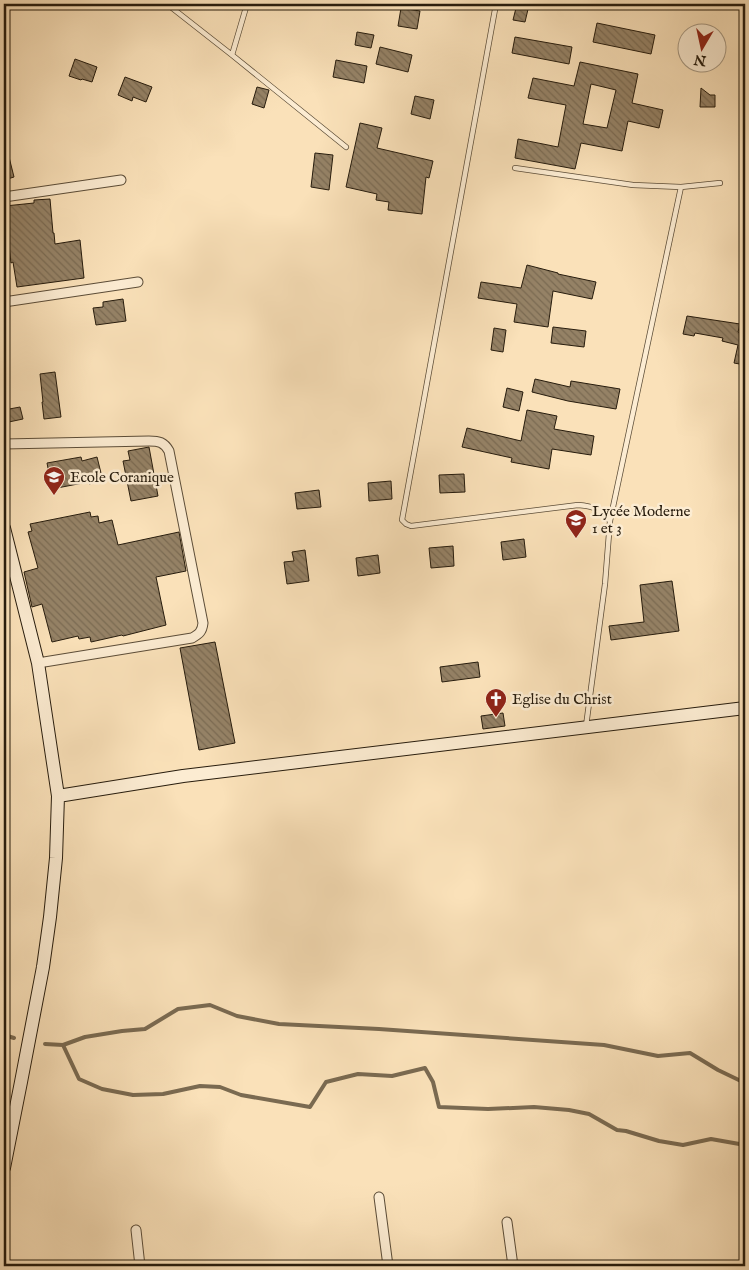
<svg xmlns="http://www.w3.org/2000/svg" width="749" height="1270" font-family="'IM FELL English',serif">
<defs>
<pattern id="building-back-hatch" width="6" height="6" patternUnits="userSpaceOnUse" patternTransform="scale(1.25)"><rect width="6" height="6" fill="#958266"/><path d="M-1 5l2 2M0 0l6 6M5-1l2 2" fill="none" stroke="#7a6a52"/></pattern>
</defs>
<rect width="100%" height="100%" fill="#fae1b9"/>
<filter id="stains"><feTurbulence type="fractalNoise" baseFrequency=".004" numOctaves="4"/><feColorMatrix values="0 0 0 0 .2 0 0 0 0 .09 0 0 0 0 .02 0 0 0 .5 -.17"/></filter>
<radialGradient id="worn" r=".72"><stop offset=".6" stop-color="#630" stop-opacity="0"/><stop offset="1" stop-color="#630" stop-opacity=".3"/></radialGradient>
<g fill="none" stroke-linecap="round" stroke-linejoin="round">
<path stroke="#7a6a51" stroke-width="4" d="M 4,1035 L 14,1038
M 45,1044 L 63,1045 L 85,1037 L 122,1031 L 145,1029 L 178,1009 L 210,1005 L 237,1016 L 279,1024 L 379,1029 L 604,1045 L 658,1056 L 690,1053 L 718,1070 L 745,1083
M 63,1045 L 79,1079 L 102,1089 L 133,1095 L 163,1094 L 200,1086 L 220,1087 L 241,1095 L 310,1107 L 326,1082 L 358,1074 L 392,1076 L 425,1068 L 433,1082 L 439,1107 L 488,1109 L 534,1107 L 569,1110 L 589,1114 L 617,1130 L 626,1131 L 659,1141 L 683,1145 L 711,1139 L 745,1145"/>
</g>
<path fill="url(#building-back-hatch)" stroke="#271c0d" fill-rule="evenodd" d="M 517,4 L 529,5 L 525,22 L 513,20 Z
M 401,8 L 420,11 L 417,29 L 398,26 Z
M 597,23 L 655,35 L 651,54 L 593,42 Z
M 357,32 L 374,35 L 371,48 L 355,45 Z
M 515,37 L 572,47 L 569,64 L 512,53 Z
M 380,47 L 412,55 L 408,72 L 376,64 Z
M 75,59 L 97,67 L 92,82 L 82,79 L 81,80 L 69,76 Z
M 336,60 L 367,66 L 364,83 L 333,77 Z
M 580,62 L 638,74 L 632,103 L 663,110 L 659,128 L 628,121 L 622,151 L 581,143 L 575,169 L 515,158 L 518,139 L 558,147 L 566,105 L 528,98 L 533,78 L 574,86 ZM 591,84 L 616,90 L 607,128 L 583,124 Z
M 125,77 L 152,87 L 146,102 L 133,97 L 132,101 L 118,95 Z
M 257,87 L 269,90 L 264,108 L 252,104 Z
M 701,88 L 710,95 L 715,95 L 715,107 L 700,107 Z
M 415,96 L 434,100 L 430,119 L 411,114 Z
M 360,123 L 382,128 L 377,148 L 433,161 L 429,178 L 426,177 L 422,214 L 388,210 L 389,202 L 376,200 L 377,194 L 346,187 Z
M 7,149 L 14,177 L 4,180 L 4,150 Z
M 315,153 L 333,155 L 329,190 L 311,187 Z
M 50,199 L 53,233 L 54,233 L 55,244 L 80,240 L 84,278 L 17,287 L 13,262 L 11,263 L 9,246 L 9,247 L 5,206 L 34,203 L 34,200 Z
M 527,265 L 558,273 L 558,274 L 596,282 L 592,299 L 553,291 L 548,327 L 514,322 L 517,304 L 478,298 L 481,282 L 521,288 Z
M 123,299 L 126,321 L 96,325 L 93,308 L 103,307 L 103,302 Z
M 687,316 L 740,324 L 738,332 L 740,333 L 741,329 L 745,330 L 745,365 L 734,363 L 738,345 L 722,341 L 723,338 L 695,333 L 694,336 L 683,334 Z
M 553,327 L 586,331 L 584,347 L 551,343 Z
M 494,328 L 506,330 L 503,352 L 491,350 Z
M 55,372 L 61,417 L 44,419 L 42,402 L 43,402 L 40,374 Z
M 535,379 L 570,387 L 571,381 L 620,389 L 616,409 L 568,401 L 532,392 Z
M 507,388 L 523,392 L 519,411 L 503,407 Z
M 20,407 L 23,419 L 4,423 L 4,410 Z
M 527,410 L 557,416 L 554,429 L 594,436 L 591,455 L 552,449 L 549,469 L 511,462 L 512,458 L 462,447 L 467,428 L 521,441 Z
M 149,447 L 158,496 L 131,501 L 123,461 L 130,460 L 128,451 Z
M 81,457 L 82,461 L 97,457 L 103,481 L 89,484 L 88,482 L 52,489 L 47,463 Z
M 464,474 L 465,492 L 440,493 L 439,475 Z
M 391,481 L 392,499 L 369,501 L 368,483 Z
M 319,490 L 321,507 L 297,509 L 295,493 Z
M 90,512 L 91,517 L 98,516 L 99,523 L 112,520 L 118,545 L 179,532 L 186,571 L 156,577 L 166,625 L 123,636 L 122,635 L 91,642 L 90,637 L 79,639 L 78,636 L 52,642 L 42,604 L 32,607 L 24,572 L 38,568 L 28,532 L 32,531 L 30,524 Z
M 524,539 L 526,557 L 503,560 L 501,542 Z
M 453,546 L 454,566 L 431,568 L 429,548 Z
M 305,550 L 309,581 L 287,584 L 284,562 L 294,561 L 292,552 Z
M 378,555 L 380,573 L 358,576 L 356,558 Z
M 672,581 L 679,631 L 611,640 L 609,626 L 644,622 L 640,585 Z
M 215,642 L 235,743 L 199,750 L 180,648 Z
M 478,662 L 480,677 L 442,682 L 440,667 Z
M 503,713 L 505,726 L 483,729 L 481,716 Z"/>
<g fill="none" stroke-linecap="round" stroke-linejoin="round">
<g stroke="#5c4d38" stroke-width="6">
<path id="lane" d="M 167,4 L 232,55 L 346,147
M 496,4 L 402,520 L 406,524 L 411,526 L 578,505 C 594,506 599,509 610,521
M 232,55 L 247,4
M 515,168 L 633,185 L 681,187 L 720,183
M 586,726 L 605,584 L 610,521 L 681,187"/>
</g>
<g stroke="#5c4d38" stroke-width="11">
<path id="street" d="M 4,197 L 121,180
M 4,302 L 138,282
M 4,444 L 149,441 C 159,441 164,442 169,451 L 203,623 C 202,632 199,634 192,638 L 38,663
M 379,1197 L 388,1266
M 507,1222 L 513,1266
M 136,1230 L 140,1266"/>
</g>
<g stroke="#271c0d" stroke-width="14">
<path id="secondary" d="M 4,528 L 38,663 L 58,796 L 56,858 L 50,917 L 43,967 L 21,1082 L 4,1168
M 58,796 L 183,776 L 745,708"/>
</g>
<use href="#lane" stroke="#fcecd2" stroke-width="4.5"/>
<use href="#street" stroke="#fcecd2" stroke-width="9"/>
<use href="#secondary" stroke="#fcecd2" stroke-width="12"/>
</g>
<defs>
<g id="school-pin" transform="scale(1.125)"><path d="M0 17L-7.5 6A9.5 9.5 0 1 1 7.5 6Z" fill="#8f2418" stroke="#fcecd2"/><path d="M0-5L7-2L0 1L-7-2ZM-4 1L0 2.5L4 1V4Q0 6-4 4Z" fill="#fff"/></g>
<g id="church-pin" transform="scale(1.125)"><path d="M0 17L-7.5 6A9.5 9.5 0 1 1 7.5 6Z" fill="#8f2418" stroke="#fcecd2"/><path d="M-1.2-6h2.4v3.5h3.3v2.4h-3.3V6h-2.4V-.1h-3.3v-2.4h3.3Z" fill="#fff"/></g>
</defs>
<g fill-rule="evenodd">
<use href="#school-pin" x="54" y="477"/>
<use href="#school-pin" x="576" y="520"/>
<use href="#church-pin" x="496" y="699"/>
</g>
<g text-anchor="middle" stroke-width="5" stroke-linejoin="round" paint-order="stroke">
<g font-size="15" fill="#271c0d" stroke="#fcecd2" text-anchor="start">
<text x="70" y="482">Ecole Coranique</text>
<text x="592" y="516">Lycée Moderne<tspan x="592" dy="17">1 et 3</tspan></text>
<text x="512" y="704">Eglise du Christ</text>
</g>
</g>
<rect width="749" height="1270" fill="none" stroke="#fae1b9" stroke-width="20"/>
<rect x="5" y="5" width="739" height="1260" fill="none" stroke="#271c0d" stroke-width="2.5"/>
<rect x="10" y="10" width="729" height="1250" fill="none" stroke="#271c0d"/>
<g transform="translate(702 48) rotate(189)"><circle r="24" fill="#fcecd2" stroke="#a79983"/>
<path d="M0-4L9 19L0 12L-9 19Z" fill="#8f2418"/>
<text y="-8" font-size="14" font-weight="bold" text-anchor="middle" fill="#271c0d">N</text>
</g>
<rect width="100%" height="100%" filter="url(#stains)"/>
<rect width="100%" height="100%" fill="url(#worn)"/>
</svg>
